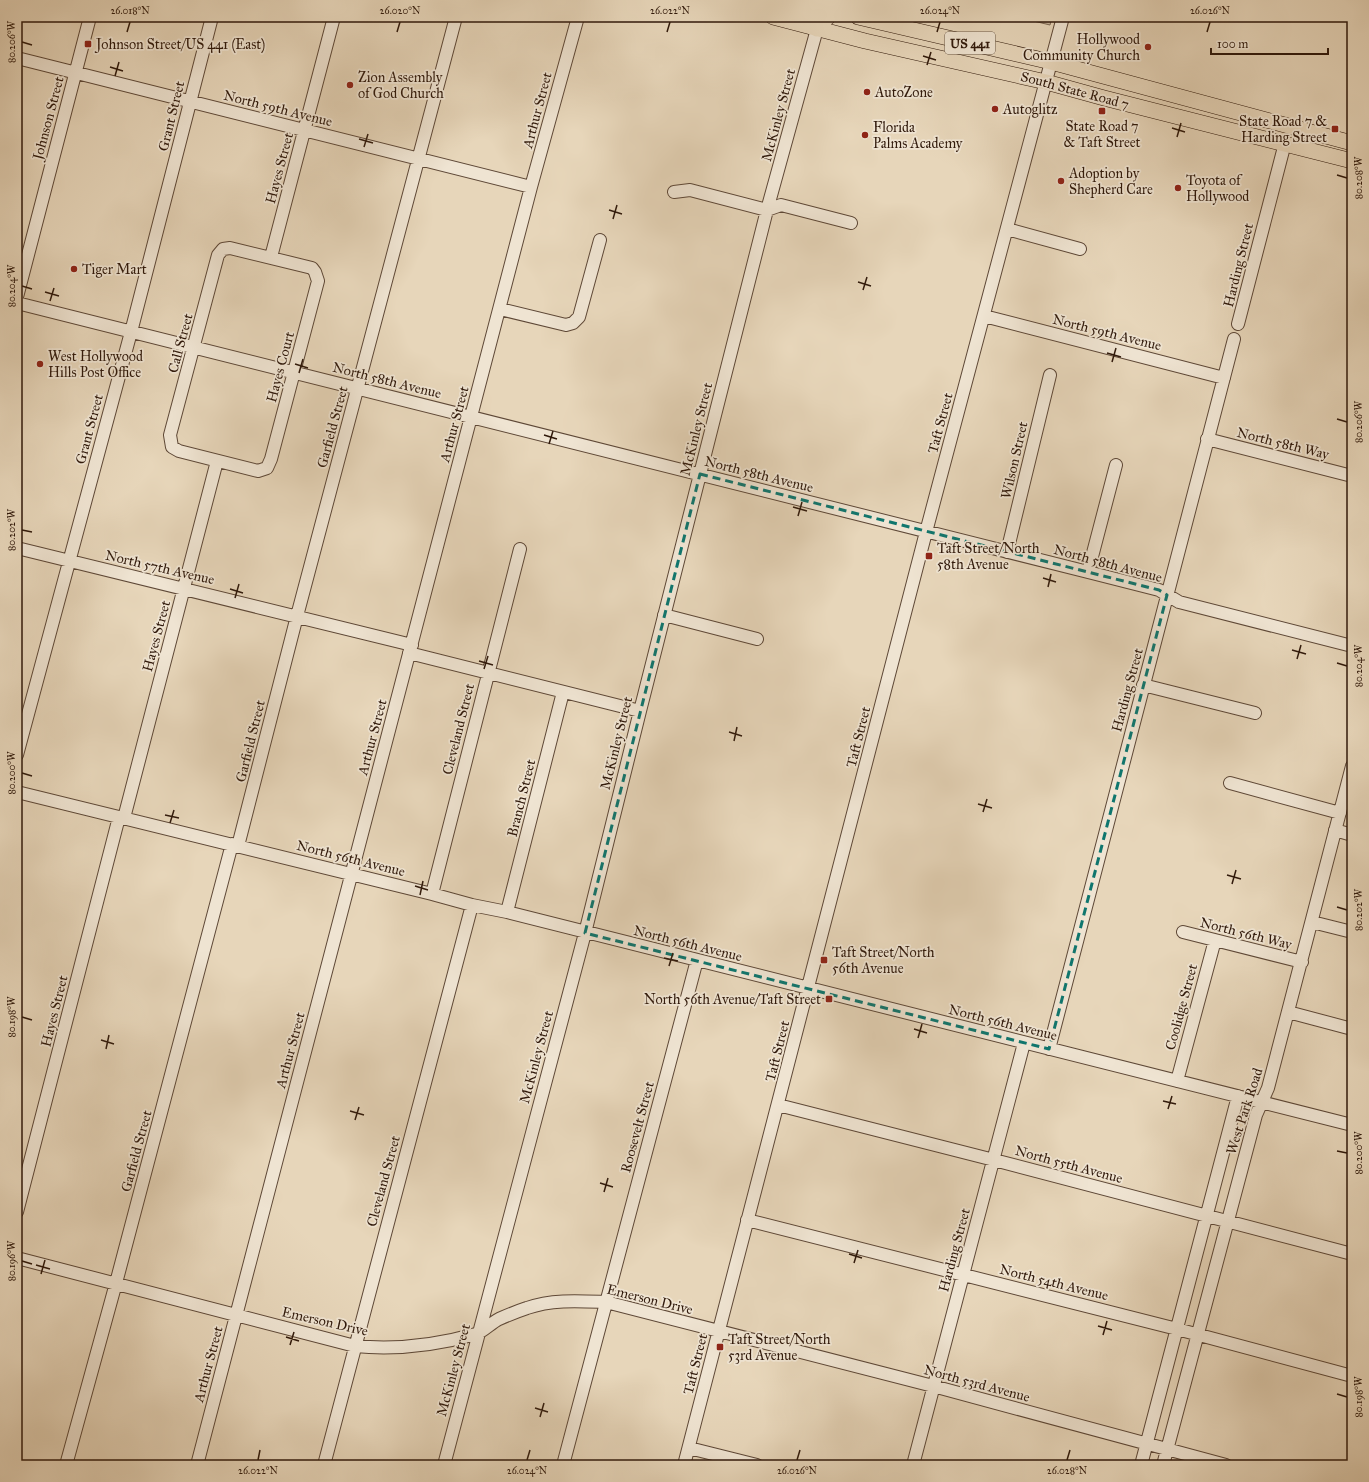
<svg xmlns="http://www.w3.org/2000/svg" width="1369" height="1482" font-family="'IM FELL Great Primer',serif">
<rect width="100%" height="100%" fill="#e7d6ba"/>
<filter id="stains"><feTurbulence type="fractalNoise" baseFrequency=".005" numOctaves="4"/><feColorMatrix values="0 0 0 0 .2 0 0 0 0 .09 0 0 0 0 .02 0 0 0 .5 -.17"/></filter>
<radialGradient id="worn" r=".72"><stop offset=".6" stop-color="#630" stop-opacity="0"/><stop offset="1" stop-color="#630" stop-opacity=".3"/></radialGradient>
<path fill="#c8b69c" stroke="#7c6854" d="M 1017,17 L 1052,17 L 1050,25 Z"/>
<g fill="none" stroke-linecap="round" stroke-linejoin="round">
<g stroke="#5e4837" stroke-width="14">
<path id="minor" d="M 17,58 L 531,187
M 674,192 L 690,190 L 767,210 L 781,205 L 851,223
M 1007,229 L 1080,249
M 230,248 L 312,268 L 315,272 L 318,281 L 271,459 L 267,468 L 258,471 L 179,451 L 172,447 L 170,435 L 218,255 L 223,249 Z
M 271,257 L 334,17
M 17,297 L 90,17
M 17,303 L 1088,572 L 1159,590 L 1179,602 L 1352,646
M 500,309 L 566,325 L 573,323 L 579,317 L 600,240
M 984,316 L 1224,378
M 1238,324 L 1285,143
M 1207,439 L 1352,476
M 17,548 L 412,645
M 1007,552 L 1050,375
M 1088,572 L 1116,465
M 664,615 L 757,639
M 409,653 L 640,711
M 1143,685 L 1255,713
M 17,755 L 131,332 L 212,17
M 1230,783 L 1340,813
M 17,792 L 432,894 L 472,905 L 507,912 L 1352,1125
M 124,818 L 217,461
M 1335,830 L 1352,835
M 238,846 L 297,616 L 456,17
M 432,894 L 520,549
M 507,912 L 563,692
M 1312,922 L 1352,932
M 1183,932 L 1302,962
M 1288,1012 L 1352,1029
M 1049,1049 L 1234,339
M 1177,1081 L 1215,940
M 778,1105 L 994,1160 L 1352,1254
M 17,1212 L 119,817
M 747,1220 L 1177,1329 L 1352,1376
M 17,1258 L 355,1346 C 395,1350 437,1345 476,1334 C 484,1331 491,1323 499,1319 C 508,1315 518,1311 527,1308 C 552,1299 580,1301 606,1302 L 933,1386 L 1226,1465
M 689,1448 L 757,1465
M 66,1465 L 116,1283 L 232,844
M 197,1465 L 531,187 L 578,17
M 324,1465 L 472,905
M 444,1465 L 585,933 L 640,711 L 767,210 L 817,29
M 563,1465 L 697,960
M 684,1465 L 926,532 L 1063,17
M 913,1465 L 1024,1043
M 1141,1465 L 1238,1096
M 1163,1465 L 1256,1115 L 1268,1088 L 1352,766"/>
</g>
<g stroke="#30190b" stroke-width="16">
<path id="major" d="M 773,17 L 865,41 L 1046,82 L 1104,98 L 1352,161
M 858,17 L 1051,62 L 1352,143
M 817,29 L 821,23 L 828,17"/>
</g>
<use href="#minor" stroke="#efe4d2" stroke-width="12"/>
<use href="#major" stroke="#e7d6ba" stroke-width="15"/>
</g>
<path fill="none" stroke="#0f766e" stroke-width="3" stroke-dasharray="8 5" stroke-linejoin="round" d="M 700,474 L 1159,590 L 1167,595 L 1049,1049 L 585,933 Z"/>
<path fill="none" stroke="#30190b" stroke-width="1.5" d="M 127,32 L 130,22M 397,32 L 400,22M 667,32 L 670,22M 937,32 L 940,22M 1207,32 L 1210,22M 22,42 L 32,45M 923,56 L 936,60M 927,65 L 931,52M 110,67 L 123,71M 115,76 L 119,62M 1172,128 L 1185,132M 1177,137 L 1181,123M 359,139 L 373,143M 364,147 L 368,134M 1337,175 L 1347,178M 609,210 L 622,214M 613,219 L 617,205M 858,282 L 871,286M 22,286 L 32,289M 863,290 L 867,277M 45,292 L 59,296M 50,301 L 54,288M 1107,353 L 1121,357M 1112,362 L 1116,348M 295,364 L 308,368M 299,373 L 303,359M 1337,419 L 1347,422M 544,435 L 557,439M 549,444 L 553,431M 793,507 L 807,511M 798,516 L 802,502M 22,530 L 32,532M 1043,578 L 1056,582M 1048,587 L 1051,574M 230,589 L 243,593M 235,598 L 239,584M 1292,650 L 1306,654M 1297,659 L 1301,645M 479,661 L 493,665M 1337,663 L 1347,666M 484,669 L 488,656M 729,732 L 742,736M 734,741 L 737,727M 22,773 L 32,776M 978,804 L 992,808M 983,812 L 987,799M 165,815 L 179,818M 170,823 L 174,810M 1227,875 L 1241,879M 1232,884 L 1236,870M 415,886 L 428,890M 420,895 L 423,881M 1337,907 L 1347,910M 664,958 L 678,961M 669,966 L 673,953M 22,1017 L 32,1020M 914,1029 L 927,1033M 918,1038 L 922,1024M 101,1040 L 114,1044M 106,1049 L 109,1035M 1163,1101 L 1176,1104M 1168,1109 L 1172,1096M 350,1111 L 364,1115M 355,1120 L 359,1107M 1337,1151 L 1347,1153M 600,1183 L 613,1187M 604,1192 L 608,1178M 849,1254 L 862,1258M 22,1261 L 32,1264M 854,1263 L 858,1250M 36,1265 L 50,1269M 41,1274 L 45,1260M 1098,1326 L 1112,1330M 1103,1335 L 1107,1321M 286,1337 L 299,1341M 290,1345 L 294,1332M 1337,1394 L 1347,1397M 535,1408 L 548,1412M 540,1417 L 544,1403M 258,1460 L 260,1450M 527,1460 L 530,1450M 797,1460 L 800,1450M 1067,1460 L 1070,1450"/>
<g fill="#8f2418" stroke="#efe4d2" stroke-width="1.5">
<rect x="84" y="40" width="8" height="8" rx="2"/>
<circle cx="1148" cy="47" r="4"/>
<circle cx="350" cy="85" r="4"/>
<circle cx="867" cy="92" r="4"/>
<circle cx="995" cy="109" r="4"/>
<rect x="1098" y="107" width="8" height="8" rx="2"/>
<rect x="1331" y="125" width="8" height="8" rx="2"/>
<circle cx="865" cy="135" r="4"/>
<circle cx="1061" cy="181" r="4"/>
<circle cx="1178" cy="188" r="4"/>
<circle cx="74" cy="269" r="4"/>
<circle cx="40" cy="364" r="4"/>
<rect x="925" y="552" width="8" height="8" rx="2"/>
<rect x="820" y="956" width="8" height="8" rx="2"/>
<rect x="825" y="995" width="8" height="8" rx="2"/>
<rect x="716" y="1343" width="8" height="8" rx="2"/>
</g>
<g text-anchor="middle" stroke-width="3.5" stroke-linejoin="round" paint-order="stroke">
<rect fill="#efe4d2" stroke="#695647" stroke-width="1" x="945" y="32" width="50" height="22" rx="3"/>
<g font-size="13" font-weight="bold" fill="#30190b">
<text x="970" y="48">US 441</text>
</g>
<g font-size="14" fill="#30190b" stroke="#efe4d2" text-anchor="start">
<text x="1140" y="44" text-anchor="end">Hollywood<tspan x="1140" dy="16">Community Church</tspan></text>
<text x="96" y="49">Johnson Street/US 441 (East)</text>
<text x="358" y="82">Zion Assembly<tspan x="358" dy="16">of God Church</tspan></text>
<text x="875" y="97">AutoZone</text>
<text x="1003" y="114">Autoglitz</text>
<text x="1327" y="126" text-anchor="end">State Road 7 &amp;<tspan x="1327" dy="16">Harding Street</tspan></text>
<text x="1102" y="131" text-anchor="middle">State Road 7<tspan x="1102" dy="16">&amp; Taft Street</tspan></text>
<text x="873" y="132">Florida<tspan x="873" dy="16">Palms Academy</tspan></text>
<text x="1069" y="178">Adoption by<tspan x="1069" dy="16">Shepherd Care</tspan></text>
<text x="1186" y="185">Toyota of<tspan x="1186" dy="16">Hollywood</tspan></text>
<text x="82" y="274">Tiger Mart</text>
<text x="48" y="361">West Hollywood<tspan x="48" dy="16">Hills Post Office</tspan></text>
<text x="937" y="553">Taft Street/North<tspan x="937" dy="16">58th Avenue</tspan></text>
<text x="832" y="957">Taft Street/North<tspan x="832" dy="16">56th Avenue</tspan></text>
<text x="821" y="1004" text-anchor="end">North 56th Avenue/Taft Street</text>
<text x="728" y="1344">Taft Street/North<tspan x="728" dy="16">53rd Avenue</tspan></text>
</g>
<g font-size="14" fill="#30190b" stroke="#efe4d2">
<text transform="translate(1075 90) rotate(15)" y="5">South State Road 7</text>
<text transform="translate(278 108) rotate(14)" y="5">North 59th Avenue</text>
<text transform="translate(537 110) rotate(-75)" y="5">Arthur Street</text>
<text transform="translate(778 115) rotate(-75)" y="5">McKinley Street</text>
<text transform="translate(171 116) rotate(-76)" y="5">Grant Street</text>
<text transform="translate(48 118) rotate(-75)" y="5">Johnson Street</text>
<text transform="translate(279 168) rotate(-75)" y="5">Hayes Street</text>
<text transform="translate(1238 265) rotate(-76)" y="5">Harding Street</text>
<text transform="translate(1107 332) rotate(14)" y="5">North 59th Avenue</text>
<text transform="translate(180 343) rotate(-75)" y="5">Call Street</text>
<text transform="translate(280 367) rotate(-75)" y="5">Hayes Court</text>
<text transform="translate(387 380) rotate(14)" y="5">North 58th Avenue</text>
<text transform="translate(940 423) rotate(-75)" y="5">Taft Street</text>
<text transform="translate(454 424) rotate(-75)" y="5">Arthur Street</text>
<text transform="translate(332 427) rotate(-75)" y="5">Garfield Street</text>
<text transform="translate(89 429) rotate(-75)" y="5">Grant Street</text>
<text transform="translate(696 429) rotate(-76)" y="5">McKinley Street</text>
<text transform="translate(1283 443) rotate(14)" y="5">North 58th Way</text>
<text transform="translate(1014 460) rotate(-77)" y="5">Wilson Street</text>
<text transform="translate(759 474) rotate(14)" y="5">North 58th Avenue</text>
<text transform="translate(1108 563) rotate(15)" y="5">North 58th Avenue</text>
<text transform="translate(160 567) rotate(13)" y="5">North 57th Avenue</text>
<text transform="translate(156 636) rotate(-75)" y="5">Hayes Street</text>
<text transform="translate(1127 690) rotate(-75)" y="5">Harding Street</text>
<text transform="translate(458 729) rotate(-76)" y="5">Cleveland Street</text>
<text transform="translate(372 737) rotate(-75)" y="5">Arthur Street</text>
<text transform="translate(858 737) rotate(-76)" y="5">Taft Street</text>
<text transform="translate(250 741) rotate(-76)" y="5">Garfield Street</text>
<text transform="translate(616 743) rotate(-76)" y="5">McKinley Street</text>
<text transform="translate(521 798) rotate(-76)" y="5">Branch Street</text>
<text transform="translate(351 858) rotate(14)" y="5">North 56th Avenue</text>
<text transform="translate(1246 933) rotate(14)" y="5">North 56th Way</text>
<text transform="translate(688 943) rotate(14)" y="5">North 56th Avenue</text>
<text transform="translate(1181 1007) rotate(-75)" y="5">Coolidge Street</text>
<text transform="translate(54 1011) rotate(-76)" y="5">Hayes Street</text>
<text transform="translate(1003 1022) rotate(14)" y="5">North 56th Avenue</text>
<text transform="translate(290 1050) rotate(-75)" y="5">Arthur Street</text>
<text transform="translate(777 1051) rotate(-76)" y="5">Taft Street</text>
<text transform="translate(536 1057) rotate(-75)" y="5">McKinley Street</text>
<text transform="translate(1244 1111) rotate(-72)" y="5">West Park Road</text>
<text transform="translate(637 1127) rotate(-75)" y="5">Roosevelt Street</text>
<text transform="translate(136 1151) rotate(-75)" y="5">Garfield Street</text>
<text transform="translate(1069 1164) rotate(15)" y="5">North 55th Avenue</text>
<text transform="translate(383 1181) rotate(-75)" y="5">Cleveland Street</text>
<text transform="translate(954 1250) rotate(-75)" y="5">Harding Street</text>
<text transform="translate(1054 1282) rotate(14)" y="5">North 54th Avenue</text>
<text transform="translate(650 1299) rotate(14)" y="5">Emerson Drive</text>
<text transform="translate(325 1321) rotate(13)" y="5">Emerson Drive</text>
<text transform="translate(208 1364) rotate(-75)" y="5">Arthur Street</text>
<text transform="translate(695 1364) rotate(-76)" y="5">Taft Street</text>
<text transform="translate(453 1370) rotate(-75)" y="5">McKinley Street</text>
<text transform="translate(977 1383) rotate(15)" y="5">North 53rd Avenue</text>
</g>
</g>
<rect width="1369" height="1482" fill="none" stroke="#e7d6ba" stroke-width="44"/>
<path d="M1211 48v6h117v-6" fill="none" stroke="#30190b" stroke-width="2"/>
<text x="1217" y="48" font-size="12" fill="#30190b" stroke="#efe4d2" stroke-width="3" paint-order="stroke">100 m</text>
<rect x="22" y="22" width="1325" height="1438" fill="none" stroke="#30190b" stroke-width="1.5"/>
<g font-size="10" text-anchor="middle" fill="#30190b">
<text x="130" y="14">26.018°N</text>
<text x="400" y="14">26.020°N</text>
<text x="670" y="14">26.022°N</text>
<text x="940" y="14">26.024°N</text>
<text x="1210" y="14">26.026°N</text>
<text transform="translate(11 42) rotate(-90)" y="4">80.206°W</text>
<text transform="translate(1358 178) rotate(-90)" y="4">80.208°W</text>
<text transform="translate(11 286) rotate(-90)" y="4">80.204°W</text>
<text transform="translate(1358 422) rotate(-90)" y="4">80.206°W</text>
<text transform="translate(11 530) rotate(-90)" y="4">80.202°W</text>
<text transform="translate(1358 666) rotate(-90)" y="4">80.204°W</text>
<text transform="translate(11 773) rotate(-90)" y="4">80.200°W</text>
<text transform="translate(1358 910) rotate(-90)" y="4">80.202°W</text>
<text transform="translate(11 1017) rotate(-90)" y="4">80.198°W</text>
<text transform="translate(1358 1153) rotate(-90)" y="4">80.200°W</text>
<text transform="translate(11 1261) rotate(-90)" y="4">80.196°W</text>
<text transform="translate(1358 1397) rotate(-90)" y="4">80.198°W</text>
<text x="258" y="1474">26.022°N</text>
<text x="527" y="1474">26.024°N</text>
<text x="797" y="1474">26.026°N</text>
<text x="1067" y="1474">26.028°N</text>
</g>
<rect width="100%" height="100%" filter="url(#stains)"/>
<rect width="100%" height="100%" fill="url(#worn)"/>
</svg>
